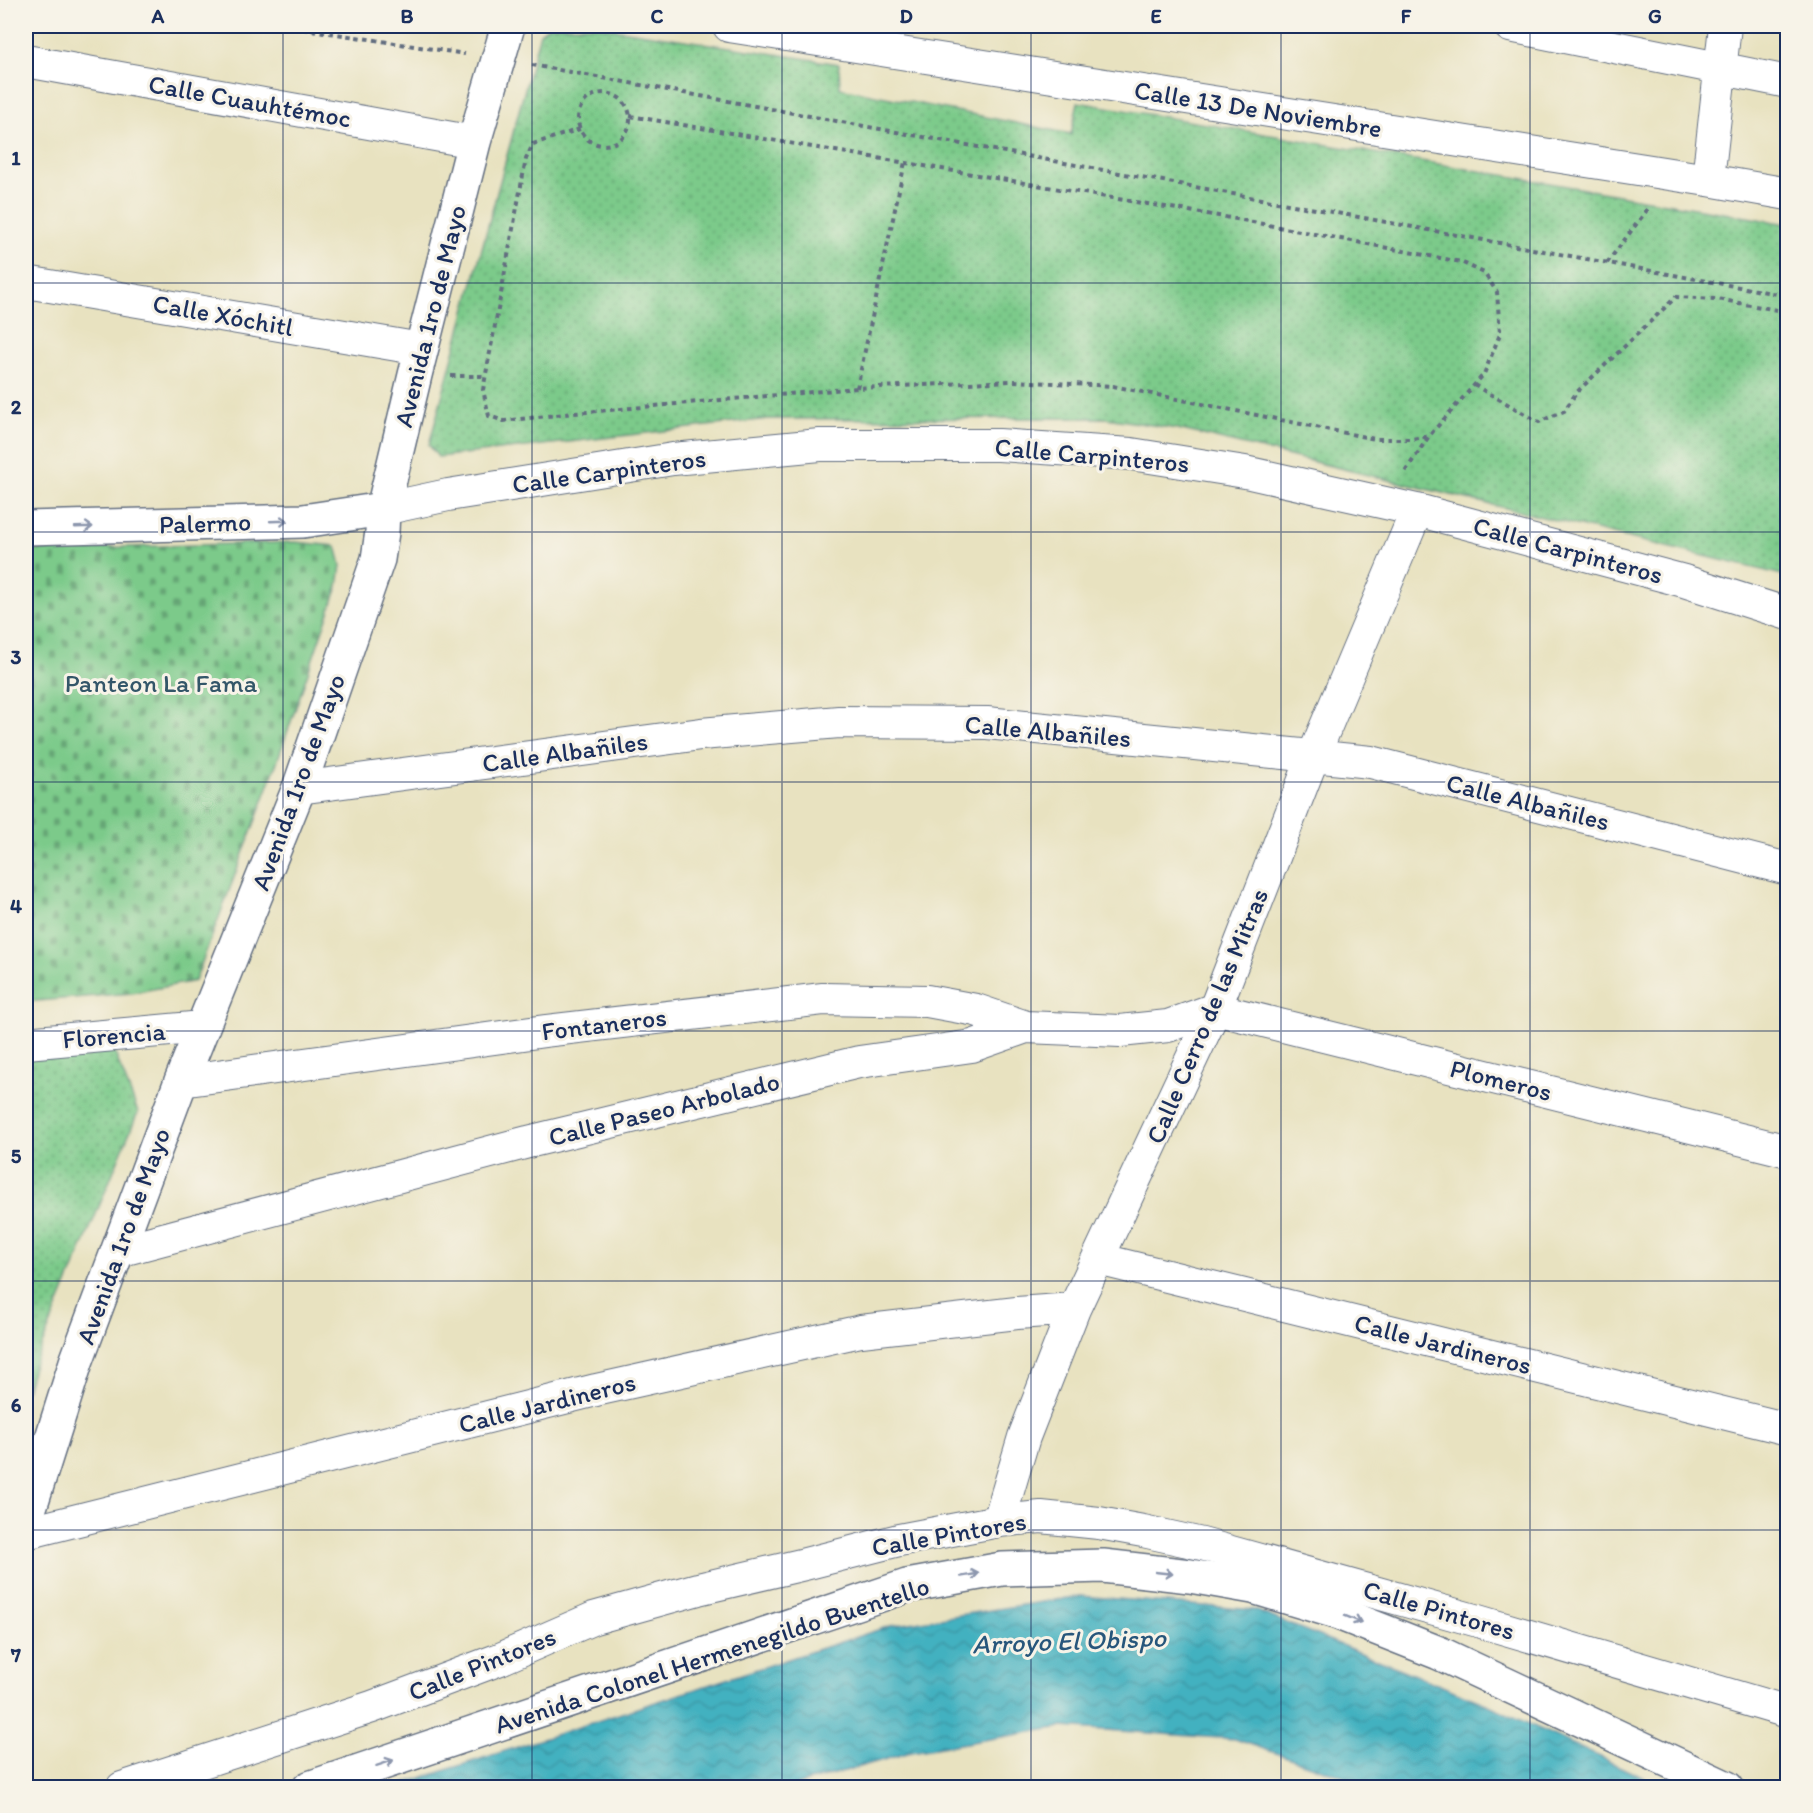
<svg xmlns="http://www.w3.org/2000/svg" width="1813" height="1813" font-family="Itim,sans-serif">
<defs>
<pattern id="cemetery-stones" width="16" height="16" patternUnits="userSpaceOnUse" patternTransform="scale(1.5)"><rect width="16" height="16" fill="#7cca8a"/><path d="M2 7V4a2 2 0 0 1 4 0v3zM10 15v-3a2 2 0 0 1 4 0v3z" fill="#65a474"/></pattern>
<pattern id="park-dots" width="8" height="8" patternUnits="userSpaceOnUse" patternTransform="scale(1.5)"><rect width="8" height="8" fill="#7cca8a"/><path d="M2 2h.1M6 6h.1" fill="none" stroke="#65a474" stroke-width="1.8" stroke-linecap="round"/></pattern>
<pattern id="water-waves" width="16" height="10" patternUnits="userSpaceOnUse" patternTransform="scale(1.5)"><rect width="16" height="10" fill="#43b1c0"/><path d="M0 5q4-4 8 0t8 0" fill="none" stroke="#37909f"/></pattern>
</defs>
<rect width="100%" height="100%" fill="#f7f3e8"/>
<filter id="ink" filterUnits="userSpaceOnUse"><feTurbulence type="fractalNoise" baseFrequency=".0167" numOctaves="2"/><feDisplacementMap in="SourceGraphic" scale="12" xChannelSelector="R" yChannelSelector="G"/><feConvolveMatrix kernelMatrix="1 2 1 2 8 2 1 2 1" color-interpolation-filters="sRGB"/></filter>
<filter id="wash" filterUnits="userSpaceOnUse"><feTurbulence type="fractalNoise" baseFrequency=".008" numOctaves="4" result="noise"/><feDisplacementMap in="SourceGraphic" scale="24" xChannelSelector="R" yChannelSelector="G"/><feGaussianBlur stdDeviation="1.35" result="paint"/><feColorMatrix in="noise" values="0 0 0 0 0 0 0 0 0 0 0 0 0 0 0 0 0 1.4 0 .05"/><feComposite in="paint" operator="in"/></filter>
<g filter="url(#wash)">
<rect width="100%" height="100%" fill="#e8e2c0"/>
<path fill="url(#cemetery-stones)" stroke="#4c7c74" stroke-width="1.5" d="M 295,542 L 336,546 L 341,565 L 338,586 L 270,782 L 195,981 L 132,993 L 26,1002 L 26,550 Z"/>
<path fill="url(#park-dots)" stroke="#4c7c74" stroke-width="1.5" d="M 549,26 L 595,26 L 839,64 L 840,88 L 1071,134 L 1078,102 L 1787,224 L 1787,576 L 1178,429 L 1106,418 L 768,419 L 438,457 L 429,445 L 540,33 Z
M 114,1051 L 138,1112 L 33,1367 L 26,1391 L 26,1059 Z"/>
<path fill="url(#water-waves)" stroke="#2f708f" stroke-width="1.5" d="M 1080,1596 L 1255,1610 L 1491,1706 L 1663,1787 L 1373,1787 L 1235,1739 L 1062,1727 L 911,1752 L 789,1787 L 394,1787 L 890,1626 Z"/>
</g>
<g filter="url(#ink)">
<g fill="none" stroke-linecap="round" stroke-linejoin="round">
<g stroke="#636e80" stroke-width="18">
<path id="lane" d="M 1208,1787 L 1209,1788"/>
</g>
<g stroke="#636e80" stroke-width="34">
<path id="street" d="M 729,26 L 1708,180 L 1788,194
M 1510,26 L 1788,82
M 26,61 L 474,142
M 1708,180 L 1725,26
M 26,282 L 421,349
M 383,509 L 448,495 L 673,459 L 820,445 L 999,445 L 1131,454 L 1245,472 L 1417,510 L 1684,581 L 1788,614
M 299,788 L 701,734 L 839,722 L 987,723 L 1371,762 L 1788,869
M 26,1043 L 203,1027
M 181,1081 L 545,1031 L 823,999 L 927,1001 L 976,1010 L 1026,1027
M 118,1251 L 528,1142 L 859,1062 L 972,1046 L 1026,1027 L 1120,1031 L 1168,1026 L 1215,1009 L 1788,1151
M 1098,1259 L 1788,1429
M 999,1521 L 1024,1437 L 1074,1309 L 1215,1009 L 1313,757 L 1417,510
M 26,1533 L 596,1390 L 861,1331 L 1017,1313 L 1074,1309
M 122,1788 L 372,1707 L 500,1659 L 594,1618 L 698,1589 L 805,1564 L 899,1540 L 999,1521 L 1041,1517 L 1099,1523 L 1143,1531 L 1202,1544 L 1478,1621 L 1788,1712"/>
</g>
<g stroke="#636e80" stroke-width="36">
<path id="secondary" d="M 26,528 L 303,521 L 383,509
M 26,1520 L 76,1362 L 181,1081 L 299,788 L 378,559 L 382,532 L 383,509 L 415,375 L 474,142 L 508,26
M 309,1788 L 907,1586 L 1002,1569 L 1103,1566 L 1190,1576 L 1253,1587 L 1333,1611 L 1439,1653 L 1727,1788"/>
</g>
<path stroke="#636e80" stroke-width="4" stroke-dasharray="4.5 4.5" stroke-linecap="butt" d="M 285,26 L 465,54
M 532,65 L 1788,296
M578 119a26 26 0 1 1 52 0a26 26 0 1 1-52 0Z
M 630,116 L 1242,220 L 1461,262 L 1484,273 L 1497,292 L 1500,334 L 1484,374 L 1429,436 L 1405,472
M 580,129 L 533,144 L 526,159 L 483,390 L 489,416 L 504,421 L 564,414 L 857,388 L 1012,381 L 1113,386 L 1375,439 L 1412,439 L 1429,436
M 1607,263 L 1650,206
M 451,376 L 486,376
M 1474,385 L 1539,422 L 1564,411 L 1577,392 L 1676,297 L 1717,299 L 1788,312
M 857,388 L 905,162"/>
<use href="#lane" stroke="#fff" stroke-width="15"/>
<use href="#street" stroke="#fff" stroke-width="32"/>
<use href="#secondary" stroke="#fff" stroke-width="33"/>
</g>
<defs><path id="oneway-shaft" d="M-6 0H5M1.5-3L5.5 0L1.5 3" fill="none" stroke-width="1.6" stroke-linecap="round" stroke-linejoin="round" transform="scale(1.5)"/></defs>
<g stroke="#8d97ae">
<use href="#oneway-shaft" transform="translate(279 521) rotate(-2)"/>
<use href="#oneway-shaft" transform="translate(84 527) rotate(-2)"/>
<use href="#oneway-shaft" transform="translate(1164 1573) rotate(6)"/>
<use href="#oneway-shaft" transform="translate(970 1575) rotate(-10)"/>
<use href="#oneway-shaft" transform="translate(1353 1619) rotate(22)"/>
<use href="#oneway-shaft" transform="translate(385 1763) rotate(-18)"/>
</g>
</g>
<path fill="none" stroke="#1b2f5e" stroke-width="1.5" stroke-opacity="0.55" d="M 283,26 L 283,1788M 532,26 L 532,1788M 782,26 L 782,1788M 1031,26 L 1031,1788M 1281,26 L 1281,1788M 1530,26 L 1530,1788M 26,283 L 1788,283M 26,532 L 1788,532M 26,782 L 1788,782M 26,1031 L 1788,1031M 26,1281 L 1788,1281M 26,1530 L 1788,1530"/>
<g text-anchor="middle" stroke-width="6" stroke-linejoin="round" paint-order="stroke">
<g font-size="26" fill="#1b2f5e" stroke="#f7f3e8">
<text transform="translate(250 101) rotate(10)" y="9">Calle Cuauhtémoc</text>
<text transform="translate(1258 109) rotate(9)" y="9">Calle 13 De Noviembre</text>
<text transform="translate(223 315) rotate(10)" y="9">Calle Xóchitl</text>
<text transform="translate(430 316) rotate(-76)" y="9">Avenida 1ro de Mayo</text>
<text transform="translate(1092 455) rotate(5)" y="9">Calle Carpinteros</text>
<text transform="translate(609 471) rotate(-8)" y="9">Calle Carpinteros</text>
<text transform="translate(205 523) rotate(-2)" y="9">Palermo</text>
<text transform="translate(1568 550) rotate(15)" y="9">Calle Carpinteros</text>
<text transform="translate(1048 731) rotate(5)" y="9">Calle Albañiles</text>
<text transform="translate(565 752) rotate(-8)" y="9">Calle Albañiles</text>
<text transform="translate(298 782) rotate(-70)" y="9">Avenida 1ro de Mayo</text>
<text transform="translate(1528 802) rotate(14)" y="9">Calle Albañiles</text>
<text transform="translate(1207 1016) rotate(-67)" y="9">Calle Cerro de las Mitras</text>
<text transform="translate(604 1024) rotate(-7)" y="9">Fontaneros</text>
<text transform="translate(114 1035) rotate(-5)" y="9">Florencia</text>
<text transform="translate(1501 1080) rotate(14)" y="9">Plomeros</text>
<text transform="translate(664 1109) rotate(-14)" y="9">Calle Paseo Arbolado</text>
<text transform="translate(123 1236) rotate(-70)" y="9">Avenida 1ro de Mayo</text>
<text transform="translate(1443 1344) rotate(14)" y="9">Calle Jardineros</text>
<text transform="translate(547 1403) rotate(-14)" y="9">Calle Jardineros</text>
<text transform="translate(949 1534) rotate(-10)" y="9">Calle Pintores</text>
<text transform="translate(1439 1610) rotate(16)" y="9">Calle Pintores</text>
<text transform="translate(712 1655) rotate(-18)" y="9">Avenida Colonel Hermenegildo Buentello</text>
<text transform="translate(482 1664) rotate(-22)" y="9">Calle Pintores</text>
</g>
<g font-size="26" fill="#335669" stroke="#f7f3e8">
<text x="161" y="692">Panteon La Fama</text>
</g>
<g font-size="27" font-style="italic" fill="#27567b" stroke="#f7f3e8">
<text transform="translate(1069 1641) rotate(-2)" y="9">Arroyo El Obispo</text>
</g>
</g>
<rect width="1813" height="1813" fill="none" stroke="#f7f3e8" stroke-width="66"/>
<rect x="33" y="33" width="1747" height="1747" fill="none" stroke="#1b2f5e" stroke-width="2"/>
<g font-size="20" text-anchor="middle" font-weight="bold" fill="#1b2f5e">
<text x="158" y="23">A</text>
<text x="407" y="23">B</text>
<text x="657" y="23">C</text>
<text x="906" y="23">D</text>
<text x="1156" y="23">E</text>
<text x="1406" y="23">F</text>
<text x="1655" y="23">G</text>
<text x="16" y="165">1</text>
<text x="16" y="414">2</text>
<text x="16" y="664">3</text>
<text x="16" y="913">4</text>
<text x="16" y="1163">5</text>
<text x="16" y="1412">6</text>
<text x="16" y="1662">7</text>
</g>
</svg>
